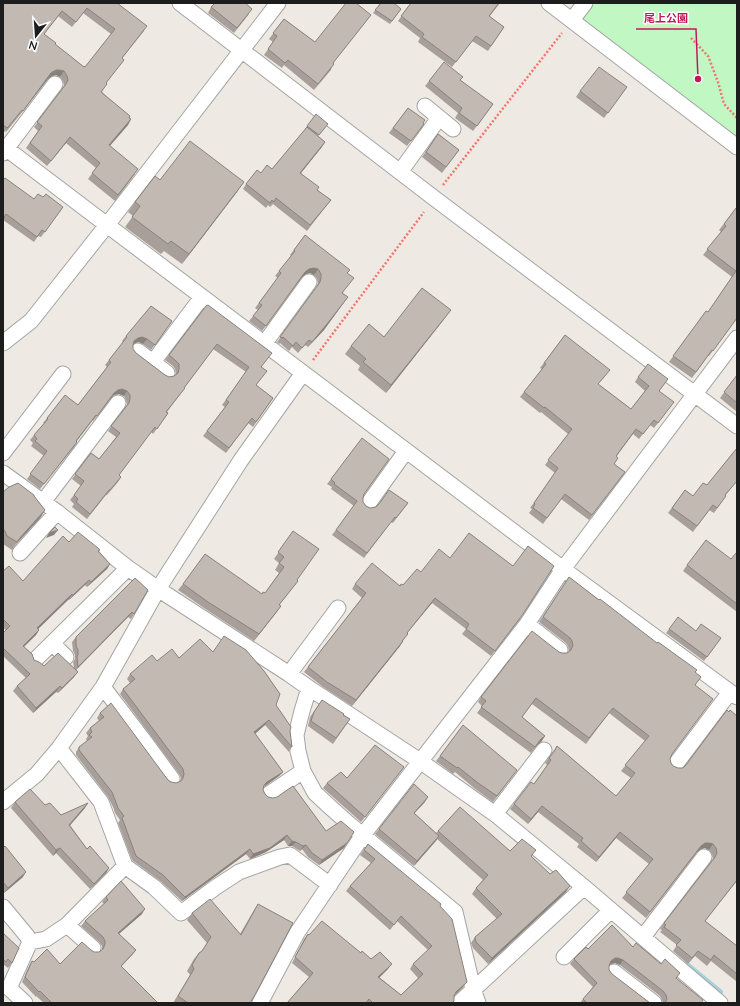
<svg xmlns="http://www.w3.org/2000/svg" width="740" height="1006" font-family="Lato,'Noto Sans JP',sans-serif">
<rect width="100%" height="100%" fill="#eeeae3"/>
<path fill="#c1f7c3" d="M 593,3 L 737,3 L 737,137 L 580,20 Z"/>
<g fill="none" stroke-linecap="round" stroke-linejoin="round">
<path stroke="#a5d1db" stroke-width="6" d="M 687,965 L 720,992"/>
<g stroke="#a4a4a4" stroke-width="17">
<path id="minor" d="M 180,3 L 434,198 L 737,426
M 549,3 L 737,147
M 572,20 L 585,3
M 425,106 L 453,129
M 3,146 L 107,225 L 563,569 L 737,697
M 3,153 L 55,84
M 400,172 L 439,118
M 3,343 L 31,321 L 107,225 L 278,3
M 264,344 L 309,282
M 138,351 L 167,373
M 153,362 L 202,297
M 3,453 L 63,374
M 3,473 L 57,512 L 128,568 L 158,589 L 289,674 L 309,688 L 420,761 L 495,814 L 584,887 L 720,1003
M 43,502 L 118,403
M 368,504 L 406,451
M 20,553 L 57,512
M 527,624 L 560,650
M 52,643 L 66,657
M 37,658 L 128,568
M 289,674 L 338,608
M 103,687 L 145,742 L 172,779
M 309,688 L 302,711 L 296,735 L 298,751 L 303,771 L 315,793 L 329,806 L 348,823 L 455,912 L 473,989 L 478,1003
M 59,748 L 101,802 L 125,866 L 154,887 L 181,913 L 216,887 L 239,872 L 280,857 L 290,855 L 330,885
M 675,765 L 730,692
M 269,794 L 303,771
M 3,802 L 37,774 L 59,748 L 103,687 L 158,589 L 241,460 L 303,373
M 495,814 L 544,750
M 3,907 L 27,936 L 30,942 L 9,988 L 25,1003
M 67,925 L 93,948
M 643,937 L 704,857
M 30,942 L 46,939 L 67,925 L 125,866
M 564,957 L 611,910
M 614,972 L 654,1003
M 260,1003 L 297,933 L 363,835 L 527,624 L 563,569 L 737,338
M 459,1003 L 584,887"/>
</g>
<path stroke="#f5756d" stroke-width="2.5" stroke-dasharray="2 2" stroke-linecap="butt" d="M 691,38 L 708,56 L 718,82 L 724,104 L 737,118
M 443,185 L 562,33
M 313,360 L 424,212"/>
<use href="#minor" stroke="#fff" stroke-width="15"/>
</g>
<path fill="#a89f9a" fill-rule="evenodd" d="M 3,3 L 117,3 L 144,31 L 122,58 L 106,83 L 102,92 L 131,119 L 128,125 L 110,146 L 135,174 L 115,201 L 88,179 L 96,168 L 66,143 L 47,166 L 26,148 L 38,131 L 34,127 L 63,88 L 64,85 L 63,81 L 60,77 L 56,75 L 52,76 L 48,79 L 19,116 L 6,132 L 5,131 L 3,133 ZM 83,13 L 111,34 L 85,67 L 84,67 L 55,44 L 44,34 L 58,16 L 72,27 Z
M 381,3 L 401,9 L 390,24 L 373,13 Z
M 411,3 L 500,3 L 489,17 L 504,27 L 488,51 L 472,41 L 452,67 L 418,42 L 420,38 L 398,21 Z
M 211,7 L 249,14 L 234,33 L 208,13 Z
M 284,19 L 315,42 L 367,20 L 333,63 L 331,70 L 314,90 L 284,65 L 282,68 L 264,55 L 273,42 L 269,39 Z
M 460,80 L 493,104 L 473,131 L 455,118 L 458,113 L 425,86 L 429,81 Z
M 627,87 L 604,118 L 576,97 L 580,91 Z
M 408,108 L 424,124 L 407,146 L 389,133 Z
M 328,124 L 318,136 L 325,142 L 301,173 L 317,190 L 331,200 L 307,231 L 273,204 L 270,207 L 268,205 L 266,208 L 243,189 L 246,184 L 272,169 L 304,131 L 307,126 Z
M 438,134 L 459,150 L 442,173 L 422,157 Z
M 3,180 L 34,199 L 43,197 L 63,207 L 41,237 L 38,236 L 34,242 L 3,220 Z
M 160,180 L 237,192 L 182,264 L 164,251 L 161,254 L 125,227 L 133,216 L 128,212 L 135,202 Z
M 736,208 L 737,318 L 709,356 L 708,356 L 692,378 L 669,362 L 706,311 L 708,312 L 732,277 L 703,255 L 721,232 L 719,230 Z
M 305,235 L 347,273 L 343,293 L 344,302 L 324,330 L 308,347 L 305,345 L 298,353 L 292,347 L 289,351 L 280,343 L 279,344 L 277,342 L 317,287 L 318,283 L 317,279 L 314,275 L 310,273 L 306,274 L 302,277 L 262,331 L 249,321 L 258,310 L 255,308 L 278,278 L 275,276 L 291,256 L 290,255 Z
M 206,306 L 262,367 L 256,385 L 273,398 L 253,427 L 248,423 L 226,453 L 203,436 L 225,407 L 222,405 L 246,372 L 213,349 L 184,388 L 185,388 L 181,393 L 167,412 L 168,413 L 153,434 L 151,432 L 119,475 L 121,477 L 118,482 L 107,495 L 106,495 L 87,519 L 72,507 L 74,504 L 70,500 L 81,486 L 72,479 L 91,453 L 99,459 L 116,437 L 108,431 L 126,407 L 127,404 L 126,400 L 124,396 L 119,394 L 114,395 L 111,398 L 93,421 L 93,420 L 77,441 L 74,447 L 40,489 L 27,479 L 44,456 L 31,446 L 33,443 L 30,440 L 44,423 L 43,423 L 47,418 L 78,405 L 107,367 L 105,365 L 123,342 L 122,341 L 126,336 L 172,321 L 151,350 L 143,344 L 139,342 L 135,343 L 133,345 L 133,349 L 136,353 L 165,375 L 169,377 L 174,376 L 176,374 L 175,369 L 173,366 L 165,360 Z
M 445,318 L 386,393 L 358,370 L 360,366 L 345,354 L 351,346 Z
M 565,335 L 606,375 L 598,384 L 631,409 L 645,391 L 635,382 L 638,377 L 659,391 L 670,407 L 654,428 L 650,425 L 639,439 L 633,434 L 616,457 L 614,464 L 625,472 L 589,520 L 561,499 L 543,524 L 529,513 L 532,509 L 530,508 L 555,473 L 545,465 L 568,434 L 541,412 L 540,413 L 520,397 L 542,369 L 540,368 Z
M 737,375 L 737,412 L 720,398 Z
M 737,448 L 737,481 L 725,496 L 726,496 L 714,513 L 709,510 L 693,532 L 668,513 L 685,490 L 693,496 L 707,485 Z
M 331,479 L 364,494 L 363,498 L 363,502 L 366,506 L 370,508 L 408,503 L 393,523 L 391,522 L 364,558 L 332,535 L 354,506 L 331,489 L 332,487 L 327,484 Z
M 3,492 L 34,496 L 45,510 L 40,518 L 16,544 L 12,550 L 3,544 Z
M 293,531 L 297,580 L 298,581 L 279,605 L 276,613 L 254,641 L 204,608 L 178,590 L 183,584 L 262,594 L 265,593 L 279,573 L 275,570 L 279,563 L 274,559 Z
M 69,542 L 100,550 L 99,551 L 110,564 L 107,569 L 87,587 L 85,585 L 69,600 L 69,599 L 38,629 L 39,630 L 36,635 L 24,647 L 34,660 L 44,666 L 74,668 L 73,662 L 75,659 L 75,655 L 73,651 L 72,642 L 76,637 L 135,578 L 134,614 L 131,619 L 128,617 L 76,670 L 74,677 L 58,693 L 56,692 L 33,713 L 13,691 L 17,686 L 26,678 L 3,656 L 3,633 L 6,630 L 3,628 L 3,571 L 23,581 Z
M 737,552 L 737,612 L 683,571 L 687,565 L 731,559 Z
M 421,572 L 520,619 L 491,656 L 462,634 L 466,629 L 432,603 L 407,633 L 403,641 L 400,646 L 352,706 L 323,687 L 304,672 L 362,598 L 352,589 L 355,584 L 403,585 Z
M 569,577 L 695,672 L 695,685 L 670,759 L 671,763 L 737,881 L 705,921 L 737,946 L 737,982 L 711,961 L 707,966 L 695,956 L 688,964 L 673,951 L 677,945 L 660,932 L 662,930 L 660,929 L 664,923 L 712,861 L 713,859 L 712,854 L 709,850 L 705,848 L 701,849 L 697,852 L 646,918 L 622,898 L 649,864 L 616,838 L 596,862 L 577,847 L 579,844 L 538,812 L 528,824 L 510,809 L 514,804 L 534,784 L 547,765 L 545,763 L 557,746 L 616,796 L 631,778 L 621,771 L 645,741 L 609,713 L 586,744 L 532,704 L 522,717 L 545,736 L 541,742 L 537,745 L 531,753 L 477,713 L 482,706 L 478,702 L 481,697 L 559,652 L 562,653 L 567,653 L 569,652 L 568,646 L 566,643 L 539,622 Z
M 669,629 L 696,631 L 721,638 L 704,661 L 666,633 Z
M 213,652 L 276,705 L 290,731 L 292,747 L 289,752 L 265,725 L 255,734 L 283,772 L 279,776 L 264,786 L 263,790 L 265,794 L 268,797 L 326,831 L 344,848 L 319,865 L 308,857 L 302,849 L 300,851 L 292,846 L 288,846 L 284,840 L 266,852 L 250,859 L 246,854 L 182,901 L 159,880 L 132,860 L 118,823 L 120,820 L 115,813 L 114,810 L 114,809 L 108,797 L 76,755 L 76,752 L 79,747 L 87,741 L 86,739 L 88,736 L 86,733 L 90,728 L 99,721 L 97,718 L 100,713 L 168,780 L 171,782 L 176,783 L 180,782 L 181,778 L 179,774 L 120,694 L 123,689 L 130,683 L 127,679 L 130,674 L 157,661 Z
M 322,700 L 350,719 L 333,744 L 308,726 L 310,717 Z
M 440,756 L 517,770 L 493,802 L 474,788 L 455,772 L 453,774 L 436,761 Z
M 404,767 L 361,822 L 323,788 L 327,783 Z
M 15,802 L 45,805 L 61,815 L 85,808 L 70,825 L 87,849 L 109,868 L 106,873 L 90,889 L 56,853 L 53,856 L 11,808 Z
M 425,802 L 414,813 L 436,833 L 438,831 L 510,851 L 531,856 L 566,892 L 488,964 L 473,948 L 471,943 L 475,937 L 497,919 L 472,894 L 476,888 L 483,880 L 437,839 L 414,866 L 375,834 L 379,829 Z
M 368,844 L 440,906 L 463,987 L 454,995 L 453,1002 L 454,1003 L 287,1003 L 309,977 L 292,963 L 304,939 L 308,934 L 361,953 L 371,959 L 388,969 L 379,977 L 401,995 L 418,978 L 410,969 L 413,964 L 428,950 L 397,921 L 390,930 L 346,891 L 350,886 L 371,863 L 360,855 Z
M 3,848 L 23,877 L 4,893 L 3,892 Z
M 106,897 L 142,914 L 119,934 L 136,950 L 132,955 L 121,966 L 158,1003 L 44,1003 L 36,996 L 36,997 L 22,982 L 29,966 L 32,961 L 34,962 L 60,964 L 91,950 L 94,952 L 99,952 L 102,950 L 102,946 L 99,942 L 81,926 L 85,921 L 104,904 L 102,902 Z
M 258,904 L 250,1003 L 173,1003 L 190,975 L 187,971 L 194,959 L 199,953 L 201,952 L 207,943 L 187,920 L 192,913 L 240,934 L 254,910 Z
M 3,933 L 12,963 L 8,968 L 4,965 L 3,966 Z
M 633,947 L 676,978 L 701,1003 L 663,1003 L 662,1000 L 660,996 L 620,965 L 615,963 L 611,964 L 609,966 L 609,970 L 612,974 L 650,1003 L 580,1003 L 583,999 L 593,987 L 570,964 L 574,959 L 588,949 Z"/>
<path fill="#88827d" d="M 56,70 L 59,70 L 64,71 L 60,77 L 56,75 L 52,76 L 48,79 L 19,116 L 51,73 Z
M 131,119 L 128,125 L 106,150 L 109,145 Z
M 70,137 L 66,143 L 47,166 L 51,161 Z
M 325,142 L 322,147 L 297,178 L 300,173 Z
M 244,182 L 237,192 L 182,264 L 189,254 Z
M 314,268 L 318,269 L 314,275 L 310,273 L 306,274 L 302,277 L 262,331 L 305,272 L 309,269 Z
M 348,297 L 324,330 L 308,347 Z
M 451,310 L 445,318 L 386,393 L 391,385 Z
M 142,337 L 147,339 L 143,344 L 139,342 L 135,343 L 131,346 L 134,341 L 138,338 Z
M 122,389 L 127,391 L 124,396 L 119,394 L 114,395 L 111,398 L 93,421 L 114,393 L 118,390 Z
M 45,510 L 40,518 L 16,544 L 19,539 Z
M 58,530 L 54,535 L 46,538 L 49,533 Z
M 110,564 L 107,569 L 87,587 L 91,582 Z
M 89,580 L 85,585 L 69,600 L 73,595 Z
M 72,594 L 69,599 L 34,633 L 37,628 Z
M 435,598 L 432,603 L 403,638 Z
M 281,606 L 276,613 L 254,641 L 259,634 Z
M 132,612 L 128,617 L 74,672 L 78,667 Z
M 39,630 L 36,635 L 19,651 L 23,646 Z
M 403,641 L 400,646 L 352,706 L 356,700 Z
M 78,672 L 74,677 L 58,693 L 62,688 Z
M 60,686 L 56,692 L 33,713 L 36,708 Z
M 269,720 L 265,725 L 251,737 L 254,732 Z
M 545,736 L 541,742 L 537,745 L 531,753 L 541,739 Z
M 283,772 L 279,776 L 264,787 L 267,782 Z
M 428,797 L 425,802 L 410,818 L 414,813 Z
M 88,803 L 85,808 L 66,830 L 69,825 Z
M 542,806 L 538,812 L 528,824 L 531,819 Z
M 620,832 L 616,838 L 596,862 L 599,857 Z
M 287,835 L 284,840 L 266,852 L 250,859 L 253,854 Z
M 439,836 L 436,841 L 414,866 L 417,861 Z
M 292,841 L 296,842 L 292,846 L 288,846 Z
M 347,843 L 344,848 L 319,865 L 322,860 Z
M 705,843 L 709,843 L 713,844 L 709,850 L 705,848 L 701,849 L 697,852 L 646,918 L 701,846 Z
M 306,845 L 300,851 L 303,846 Z
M 60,848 L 56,853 L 53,856 L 56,850 Z
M 250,849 L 246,854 L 182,901 L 185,897 Z
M 109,868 L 106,873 L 90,889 L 94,884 Z
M 26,872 L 23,877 L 4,893 L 8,888 Z
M 570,886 L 566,892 L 488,964 L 492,958 Z
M 145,909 L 142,914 L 114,938 L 118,933 Z
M 136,950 L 132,955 L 117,971 L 121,966 Z
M 615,958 L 618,958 L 623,960 L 620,965 L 615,963 L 611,964 L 607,966 L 611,961 Z
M 392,964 L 388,969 L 375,982 L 378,977 Z
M 467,982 L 463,987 L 453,997 L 456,992 Z"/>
<path fill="#c3b9b3" stroke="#88827d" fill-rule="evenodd" d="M 3,3 L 117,3 L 147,26 L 122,58 L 124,60 L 106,83 L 107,84 L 101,92 L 130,116 L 129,118 L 131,119 L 109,145 L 138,169 L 118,195 L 92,173 L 100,163 L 70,137 L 51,161 L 30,143 L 42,126 L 37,122 L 66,84 L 68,80 L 67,76 L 64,71 L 59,70 L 56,70 L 51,73 L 23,111 L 22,110 L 9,126 L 7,128 L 3,125 ZM 87,8 L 115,29 L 85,67 L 84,66 L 84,67 L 55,44 L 56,43 L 44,34 L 62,11 L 76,22 Z
M 215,3 L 245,3 L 252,9 L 237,28 L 211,7 Z
M 346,3 L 356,3 L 371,15 L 333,63 L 334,64 L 318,84 L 288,60 L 285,63 L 268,49 L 277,36 L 273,33 L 284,19 L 315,42 Z
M 381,3 L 394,3 L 401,9 L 392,21 L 375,10 Z
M 411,3 L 499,3 L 489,16 L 504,27 L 491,46 L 476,36 L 456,62 L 422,37 L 424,34 L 401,16 Z
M 444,62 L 463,77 L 460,80 L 493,104 L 477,126 L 459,113 L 462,108 L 429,81 Z
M 599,67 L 627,87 L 608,113 L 580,91 Z
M 408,108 L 425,120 L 423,123 L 424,124 L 411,141 L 393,128 Z
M 316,114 L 328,124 L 319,135 L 307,126 Z
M 307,127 L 325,142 L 300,173 L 319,187 L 317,190 L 331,200 L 310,225 L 276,198 L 274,202 L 272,200 L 270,203 L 246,184 L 257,170 L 261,173 L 267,165 L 272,169 Z
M 438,134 L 459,150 L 446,167 L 426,152 Z
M 190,141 L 244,182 L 189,254 L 171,241 L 168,244 L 132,217 L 140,206 L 135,202 L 155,176 L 160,180 Z
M 5,178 L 34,199 L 38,194 L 43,197 L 46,194 L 63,207 L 45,232 L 42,230 L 37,237 L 6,214 L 3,219 L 3,180 Z
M 736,208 L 737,208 L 737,318 L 713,351 L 712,350 L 696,372 L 673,356 L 706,311 L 708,312 L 736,271 L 707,249 L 726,226 L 724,224 Z
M 305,235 L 350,270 L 347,273 L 354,278 L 342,293 L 348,297 L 327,324 L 312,342 L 309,340 L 302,348 L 296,342 L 293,346 L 283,337 L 283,338 L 280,337 L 320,282 L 321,278 L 321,274 L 318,269 L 314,268 L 309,269 L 305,272 L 266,326 L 253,316 L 262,305 L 259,303 L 281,273 L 279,271 L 295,251 L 294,250 Z
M 422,288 L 451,310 L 391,385 L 363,362 L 366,359 L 351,346 L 369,324 L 384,337 Z
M 208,305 L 272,353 L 261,367 L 267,371 L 256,385 L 273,398 L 256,422 L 252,418 L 229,448 L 207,431 L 229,402 L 226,400 L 249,367 L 217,344 L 184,388 L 185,388 L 166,412 L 168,413 L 157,429 L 155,427 L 119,475 L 121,477 L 110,490 L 109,490 L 90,514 L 76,502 L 78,499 L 74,495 L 84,481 L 75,474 L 91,453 L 99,459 L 120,433 L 111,426 L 129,403 L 130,399 L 130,395 L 127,391 L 122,389 L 118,390 L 114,393 L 97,416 L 96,415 L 76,441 L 77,442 L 44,484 L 30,474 L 47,451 L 35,441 L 37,439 L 34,435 L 48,419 L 47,418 L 65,395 L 78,405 L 111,362 L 109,360 L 127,337 L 126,336 L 151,306 L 172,321 L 155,345 L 147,339 L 142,337 L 138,338 L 134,341 L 133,345 L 133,349 L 136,353 L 165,375 L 169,377 L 174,376 L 178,373 L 179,369 L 179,364 L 176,361 L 169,355 L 206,306 Z
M 565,335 L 610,370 L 598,384 L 631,409 L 649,386 L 638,377 L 648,364 L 668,379 L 659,391 L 674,402 L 658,423 L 654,420 L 643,434 L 636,429 L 616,456 L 618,458 L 614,464 L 625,472 L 592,515 L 565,494 L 547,518 L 533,508 L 535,504 L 534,503 L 558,468 L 548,460 L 572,429 L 545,407 L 544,408 L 524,392 L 546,364 L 544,363 Z
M 737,375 L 737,403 L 724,392 Z
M 362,438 L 389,459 L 364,494 L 363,498 L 363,502 L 366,506 L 370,508 L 376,507 L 379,504 L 389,490 L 408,503 L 396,518 L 395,517 L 367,553 L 336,530 L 357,501 L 334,484 L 335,483 L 331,479 Z
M 737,448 L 737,481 L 725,495 L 726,496 L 717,508 L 713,505 L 697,526 L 672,508 L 685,490 L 693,496 L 703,483 L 707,485 Z
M 18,483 L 34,495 L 34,496 L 45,510 L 19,539 L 17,542 L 7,536 L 5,531 L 3,529 L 3,492 L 9,487 Z
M 55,527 L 58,530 L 49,533 Z
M 293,531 L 319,549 L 297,580 L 298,581 L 279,605 L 281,606 L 259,634 L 208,602 L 183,584 L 205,554 L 262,594 L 263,592 L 265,593 L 284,567 L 279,563 L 284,557 L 278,552 Z
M 78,532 L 98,548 L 100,550 L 98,551 L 110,564 L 91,582 L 89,580 L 73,595 L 72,594 L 37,628 L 39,630 L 23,646 L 32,654 L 34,660 L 39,662 L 44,666 L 58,653 L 78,672 L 62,688 L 60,686 L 36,708 L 17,686 L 30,674 L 3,648 L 3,633 L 10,626 L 3,619 L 3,571 L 9,566 L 23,581 L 63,536 L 69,542 Z
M 469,533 L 513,566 L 528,546 L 554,566 L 523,614 L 495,651 L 466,629 L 469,624 L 435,598 L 407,633 L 408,634 L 402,641 L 403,641 L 356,700 L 327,682 L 308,667 L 366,593 L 355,584 L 372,563 L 400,586 L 401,584 L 403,585 L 417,569 L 421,572 L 439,549 L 450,558 Z
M 706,540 L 731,559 L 737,552 L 737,604 L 687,565 Z
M 569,577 L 599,600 L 600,599 L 657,643 L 658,642 L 697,670 L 695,672 L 701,677 L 695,685 L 713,699 L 672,754 L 670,759 L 671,763 L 673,766 L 678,768 L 683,768 L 686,765 L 727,710 L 729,712 L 730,710 L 737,716 L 737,880 L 705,921 L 737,946 L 737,974 L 714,955 L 711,960 L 698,951 L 692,958 L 676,945 L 681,940 L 664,927 L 666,925 L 664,923 L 715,857 L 717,853 L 716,848 L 713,844 L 709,843 L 705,843 L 701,846 L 650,912 L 626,892 L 653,859 L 620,832 L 599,857 L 581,841 L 583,838 L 542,806 L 531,819 L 514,804 L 531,782 L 534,784 L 551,760 L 549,758 L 555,750 L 557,746 L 616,796 L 635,773 L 625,765 L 649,736 L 613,708 L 589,738 L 536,698 L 522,717 L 545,736 L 541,739 L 535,747 L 481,707 L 486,701 L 481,697 L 532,631 L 559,652 L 562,653 L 567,653 L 571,650 L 573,645 L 572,641 L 570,638 L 543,617 Z
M 135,578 L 148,590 L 134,614 L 132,612 L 78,667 L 77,657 L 78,654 L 78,650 L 76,646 L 76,637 Z
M 678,617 L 696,631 L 701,624 L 721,638 L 707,657 L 669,629 Z
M 224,636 L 246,650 L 264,671 L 280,694 L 276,705 L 291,727 L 290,731 L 292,747 L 269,720 L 254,732 L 283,772 L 267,782 L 264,785 L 263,790 L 265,794 L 268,797 L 273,798 L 277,797 L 293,786 L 326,831 L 341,821 L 354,832 L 347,843 L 322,860 L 312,853 L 306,845 L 303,846 L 296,842 L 292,841 L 287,835 L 270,848 L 253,854 L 250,849 L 185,897 L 163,875 L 136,856 L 122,818 L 124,816 L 118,808 L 117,805 L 112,792 L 79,750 L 79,747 L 92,737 L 89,735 L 92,732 L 90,728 L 104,717 L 100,713 L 111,703 L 168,780 L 171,782 L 176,783 L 181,781 L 183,778 L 184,774 L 183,769 L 123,689 L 135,679 L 130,674 L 152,655 L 157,661 L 172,649 L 179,658 L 200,639 L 213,652 Z
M 322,700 L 344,714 L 343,715 L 350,719 L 336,738 L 311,721 L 314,712 Z
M 463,725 L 517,770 L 497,796 L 478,783 L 458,767 L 457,768 L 440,756 Z
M 375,745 L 404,767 L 365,817 L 327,783 L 341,772 L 347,778 Z
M 414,784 L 428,797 L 414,813 L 439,836 L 417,861 L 379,829 Z
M 30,789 L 45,805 L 50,803 L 61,815 L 88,803 L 69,825 L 87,849 L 90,846 L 109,868 L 94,884 L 60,848 L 56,850 L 15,802 Z
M 460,807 L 510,851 L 522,839 L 536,850 L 531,856 L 550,874 L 556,870 L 570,886 L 492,958 L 476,942 L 475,937 L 502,914 L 476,888 L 488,875 L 438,831 Z
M 368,844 L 441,904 L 440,906 L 452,919 L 467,982 L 456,992 L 454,996 L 454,1001 L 453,1002 L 454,1003 L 373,1003 L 369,999 L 366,1003 L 287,1003 L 313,973 L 295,957 L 308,934 L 309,935 L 322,921 L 361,953 L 362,951 L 371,959 L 380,952 L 392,964 L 378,977 L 401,995 L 423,974 L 413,964 L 432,946 L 401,916 L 394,925 L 350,886 L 375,859 L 364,850 Z
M 5,846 L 26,872 L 8,888 L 3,882 L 3,848 Z
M 121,881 L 145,909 L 118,933 L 136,950 L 121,966 L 158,1003 L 52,1003 L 40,991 L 39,992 L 25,977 L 32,961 L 34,962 L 47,949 L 60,964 L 82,942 L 91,950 L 94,952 L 99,952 L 103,949 L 105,944 L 105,941 L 103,937 L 85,921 L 108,900 L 106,897 Z
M 210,899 L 241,935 L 258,904 L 293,923 L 256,993 L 250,1003 L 188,1003 L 178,996 L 194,969 L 192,965 L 199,953 L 202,951 L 211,937 L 192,913 Z
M 612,925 L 633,947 L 636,943 L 661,964 L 665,959 L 680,973 L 676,978 L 703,1000 L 701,1003 L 665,1003 L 667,999 L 666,995 L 663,991 L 623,960 L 618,958 L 615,958 L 611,961 L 609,966 L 609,970 L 612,974 L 650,1003 L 587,1003 L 583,999 L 597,983 L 574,959 L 586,947 L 588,949 Z
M 3,933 L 19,948 L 12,963 L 8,959 L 6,962 L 3,959 Z"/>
<path fill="none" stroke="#c2185b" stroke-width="1.5" d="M698 79L696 29H636"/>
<circle fill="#c2185b" stroke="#fff" stroke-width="1.5" cx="698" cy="79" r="4"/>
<g font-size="11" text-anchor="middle" font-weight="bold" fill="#c2185b" stroke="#fff" stroke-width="3" stroke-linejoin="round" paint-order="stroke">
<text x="666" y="22">尾上公園</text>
</g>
<rect width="740" height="1006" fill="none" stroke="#1d1d1d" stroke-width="8"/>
<g transform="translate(36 36) rotate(197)" stroke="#ffffff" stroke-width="3" paint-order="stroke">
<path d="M0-3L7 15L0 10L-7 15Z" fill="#1d1d1d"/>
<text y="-6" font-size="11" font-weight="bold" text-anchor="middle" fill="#1d1d1d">N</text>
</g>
</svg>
